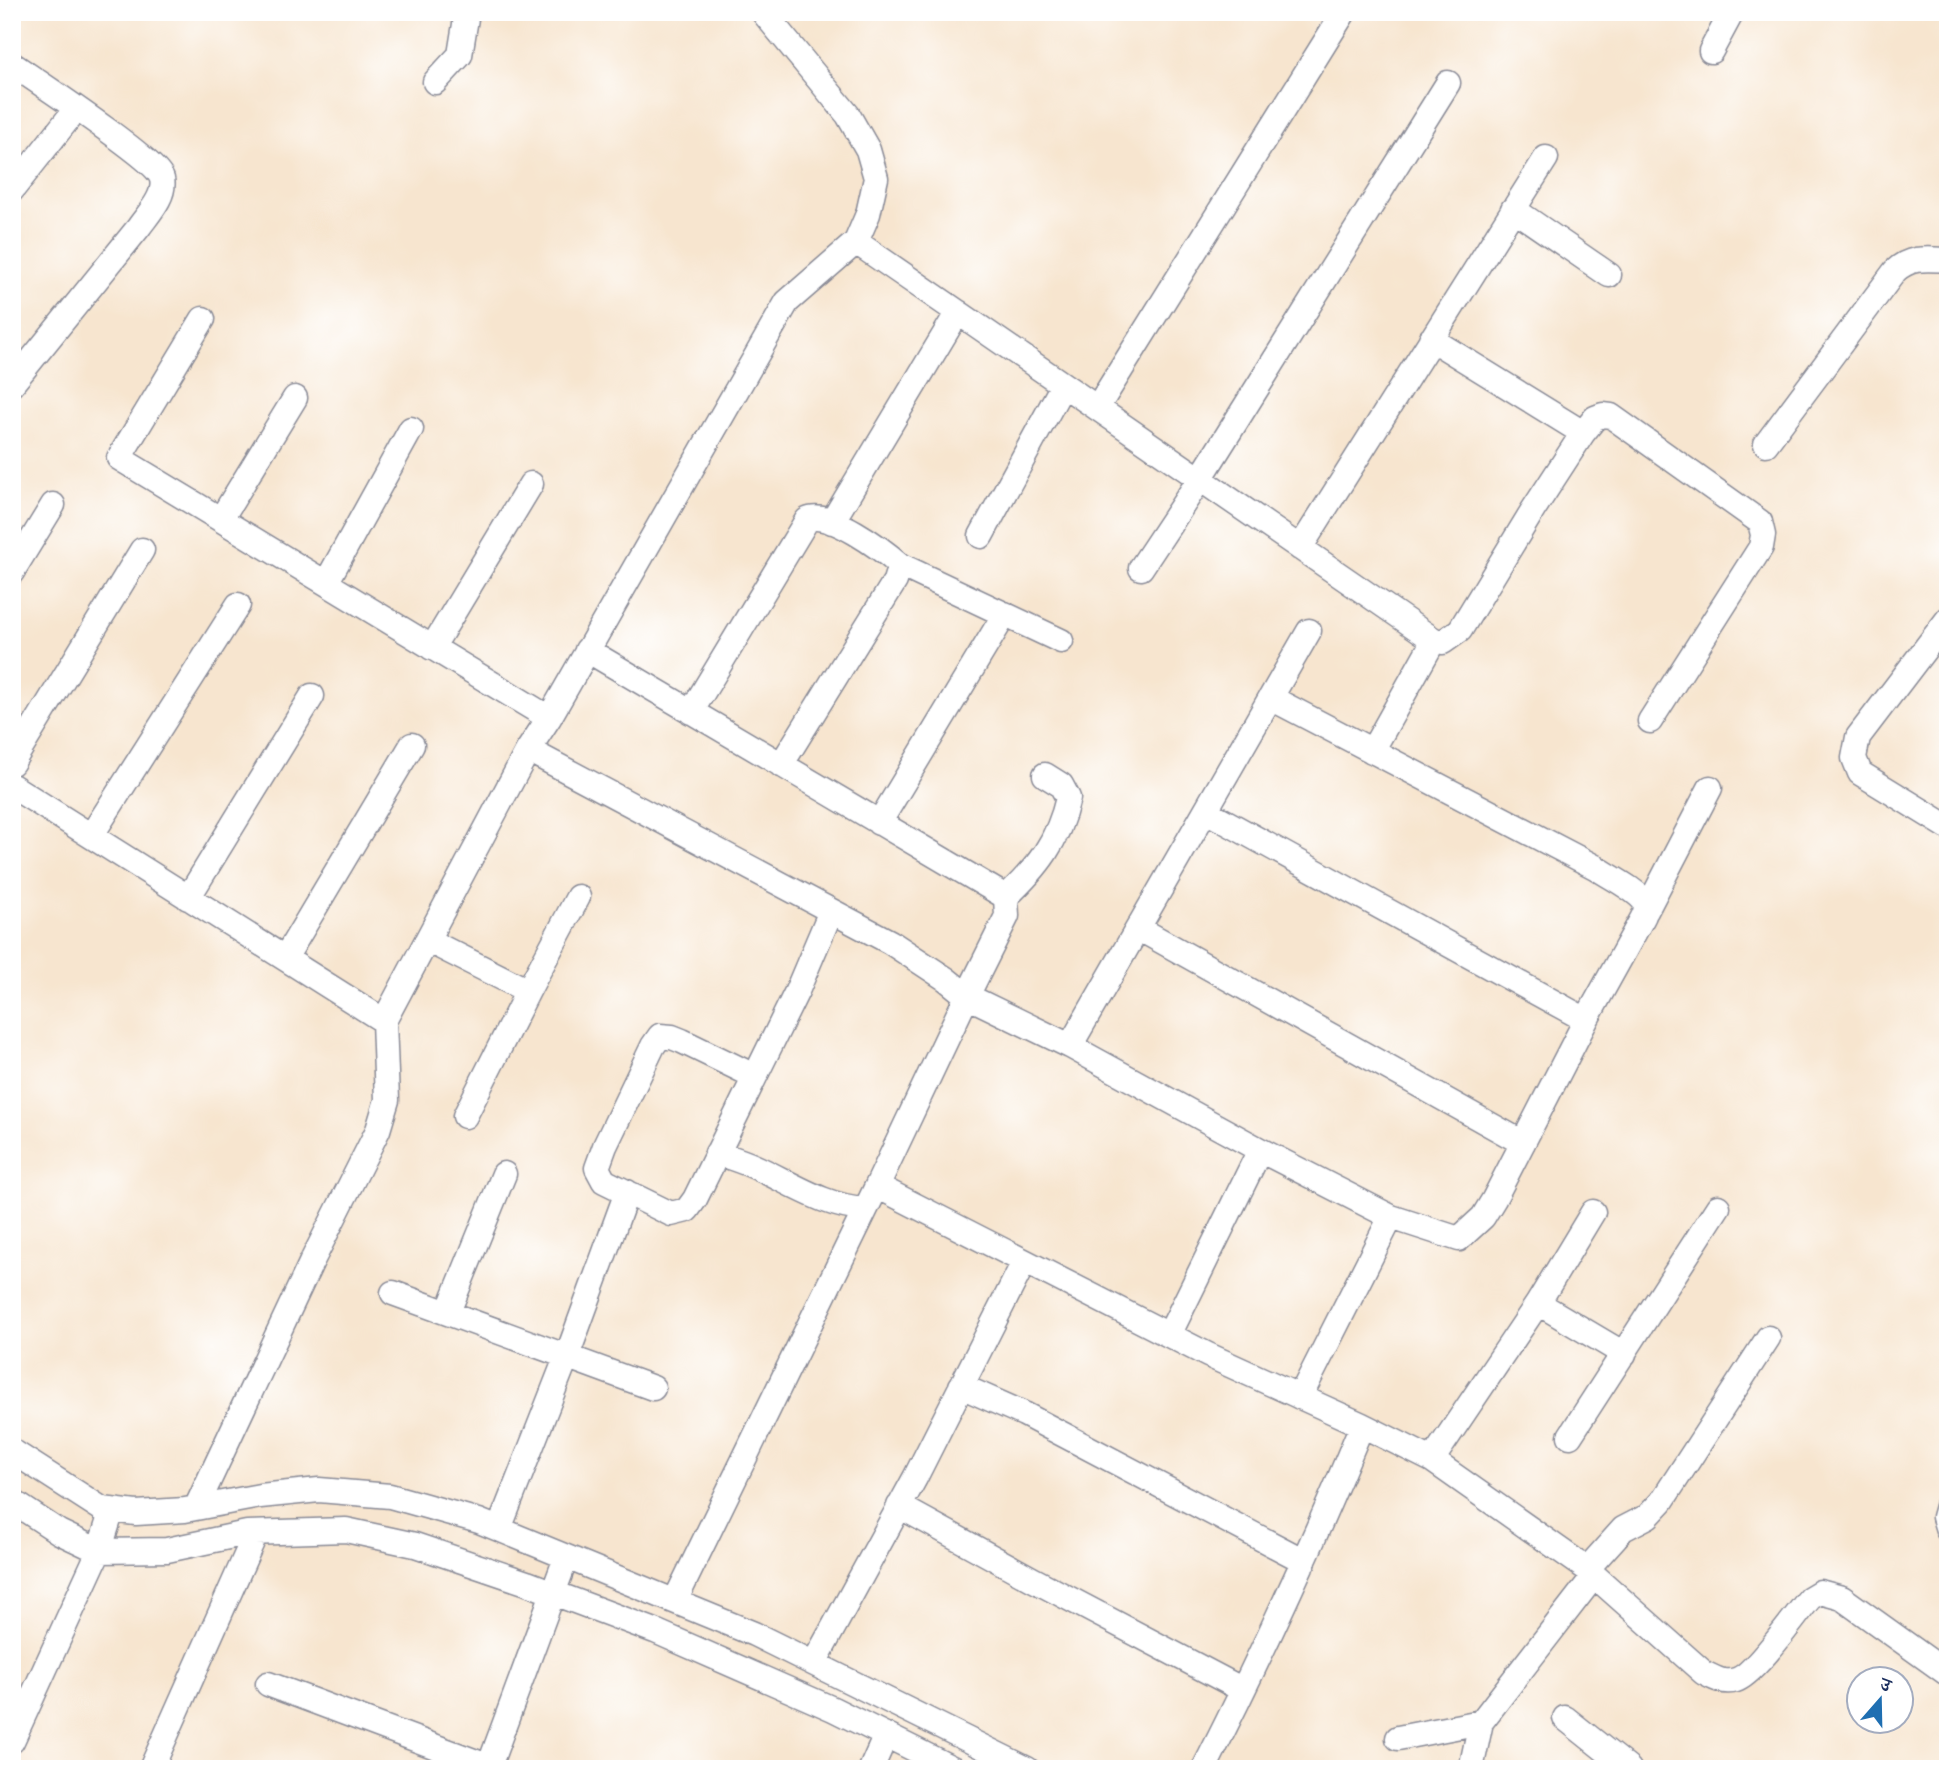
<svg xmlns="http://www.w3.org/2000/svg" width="1960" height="1781" font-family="'EB Garamond','Noto Serif Devanagari',serif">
<rect width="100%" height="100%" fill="#fff"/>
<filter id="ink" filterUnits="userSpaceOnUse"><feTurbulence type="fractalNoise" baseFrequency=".0143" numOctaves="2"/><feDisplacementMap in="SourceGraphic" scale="14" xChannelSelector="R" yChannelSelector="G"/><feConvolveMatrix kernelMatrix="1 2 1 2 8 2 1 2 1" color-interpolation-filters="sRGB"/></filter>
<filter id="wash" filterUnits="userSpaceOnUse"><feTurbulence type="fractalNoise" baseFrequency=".00686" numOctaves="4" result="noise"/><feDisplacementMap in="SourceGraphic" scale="28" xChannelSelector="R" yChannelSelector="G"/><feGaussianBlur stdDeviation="1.57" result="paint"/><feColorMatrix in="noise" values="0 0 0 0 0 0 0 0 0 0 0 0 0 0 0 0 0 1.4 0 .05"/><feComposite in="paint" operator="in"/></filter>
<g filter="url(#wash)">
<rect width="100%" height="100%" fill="#f7e5cf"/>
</g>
<g filter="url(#ink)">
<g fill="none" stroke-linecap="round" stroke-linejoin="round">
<g stroke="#898a96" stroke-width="27">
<path id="minor" d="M 1711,51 L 1732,12
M 12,64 C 35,80 157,160 162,179 C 166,196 148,214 139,227 L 12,384
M 435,82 L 460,55 L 467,12
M 12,190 L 76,109
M 1513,209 L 1609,275
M 856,242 L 1434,640 L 1443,642 L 1460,630 L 1533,510 L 1583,433 L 1595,418 L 1603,415 L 1611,416 L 1760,522 L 1763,535 L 1761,547 L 1650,721
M 203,319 L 119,458 L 549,718
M 1431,339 L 1583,433
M 1097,408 L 1344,12
M 1766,444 L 1895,271 C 1911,256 1927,259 1948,260
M 221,519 L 295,398
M 832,522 L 958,312
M 981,536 L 1063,385
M 1300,548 L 1546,158
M 900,565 L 1061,641
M 1141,568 L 1200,479 L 1448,83
M 12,572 L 53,505
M 326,583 L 411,429
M 1948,619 L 1858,737 L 1854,758 L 1860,773 L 1948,827
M 432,648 L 531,484
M 587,650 L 1006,897
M 691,712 L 807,520 C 829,509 883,550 900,565 L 895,581 L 781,765
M 528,750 L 890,942 L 946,979 L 967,996 L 877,1186
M 1372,751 L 1434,640
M 12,763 L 142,550
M 12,786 L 384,1021
M 1206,811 L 1586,1020
M 879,823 L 1005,614
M 91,836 L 238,605
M 1006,897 L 1007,916 L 967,996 L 1070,1046 L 1260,1150 L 1391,1217 L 1459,1239 L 1483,1217 L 1494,1199 L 1586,1020 L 1642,919 C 1645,914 1647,909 1645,903 C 1639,891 1607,875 1595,867 L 1271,698
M 1006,897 C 1038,867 1058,842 1068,798 L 1061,785 L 1045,775
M 188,898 L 312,696
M 1646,911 L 1710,788
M 1138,928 L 1523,1143
M 427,940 L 528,991 L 465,1116
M 285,958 L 412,745
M 528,991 L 578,897
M 1070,1046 L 1309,631
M 754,1076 L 682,1041 L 672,1037 L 660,1036 L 653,1046 L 605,1146 L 597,1168 L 604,1181 L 671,1214 L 687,1210 L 695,1199 L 797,991 L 831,911
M 717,1153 C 729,1157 742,1161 753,1166 C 790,1182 824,1207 865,1209
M 393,1293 L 653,1388
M 1538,1303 L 1624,1354
M 448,1312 L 504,1174
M 1169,1335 L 1260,1150
M 961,1386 L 1024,1414 L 1304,1561
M 1300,1397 L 1391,1217
M 1570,1436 L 1718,1207
M 12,1451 L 102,1509 L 136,1513 L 185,1510 L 260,1496 L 319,1490 L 390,1496 L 479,1521 L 754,1634 L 1027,1769
M 1432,1460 L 1538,1303 L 1593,1212
M 12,1501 L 59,1532 L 99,1551 L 167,1550 L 247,1533 L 346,1530 L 415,1545 L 527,1583 L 655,1631 L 833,1709 L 954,1769
M 1948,1503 L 1944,1517 L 1948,1530
M 899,1506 L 1032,1579 L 1243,1690
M 196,1508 L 311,1263 L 378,1130 L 387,1100 L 384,1021 L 528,750 L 549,718 L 787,302 L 856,242 L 868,214 L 876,178 L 868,150 L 848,115 L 763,12
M 499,1529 L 570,1348 L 627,1192
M 1587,1569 L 1623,1529 L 1648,1516 L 1662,1501 L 1768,1338
M 675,1601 L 877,1186 L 1208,1355 L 1362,1425 L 1432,1460 L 1587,1569 L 1704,1673 C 1714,1678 1724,1684 1736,1680 C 1754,1675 1796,1615 1810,1598 L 1820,1592 L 1842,1598 L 1948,1674
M 814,1663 L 915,1478 L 1024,1262
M 268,1684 L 495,1769
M 1565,1718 L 1629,1769
M 1481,1722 L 1594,1576
M 1398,1738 L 1481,1722 L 1471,1769
M 12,1741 L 99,1551 L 112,1510
M 151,1769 L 256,1533
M 488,1769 L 566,1558
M 871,1769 L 886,1735
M 1204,1769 C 1261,1656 1314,1542 1362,1425"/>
</g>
<use href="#minor" stroke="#fff" stroke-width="24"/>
</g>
</g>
<rect width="1960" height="1781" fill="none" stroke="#fff" stroke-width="42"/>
<g transform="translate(1880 1700) rotate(20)"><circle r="33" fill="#ffffff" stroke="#a4acbf" stroke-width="2"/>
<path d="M0-5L12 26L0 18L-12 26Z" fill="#1f6fb2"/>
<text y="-10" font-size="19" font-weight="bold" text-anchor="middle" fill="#1b2f5e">उ</text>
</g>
</svg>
